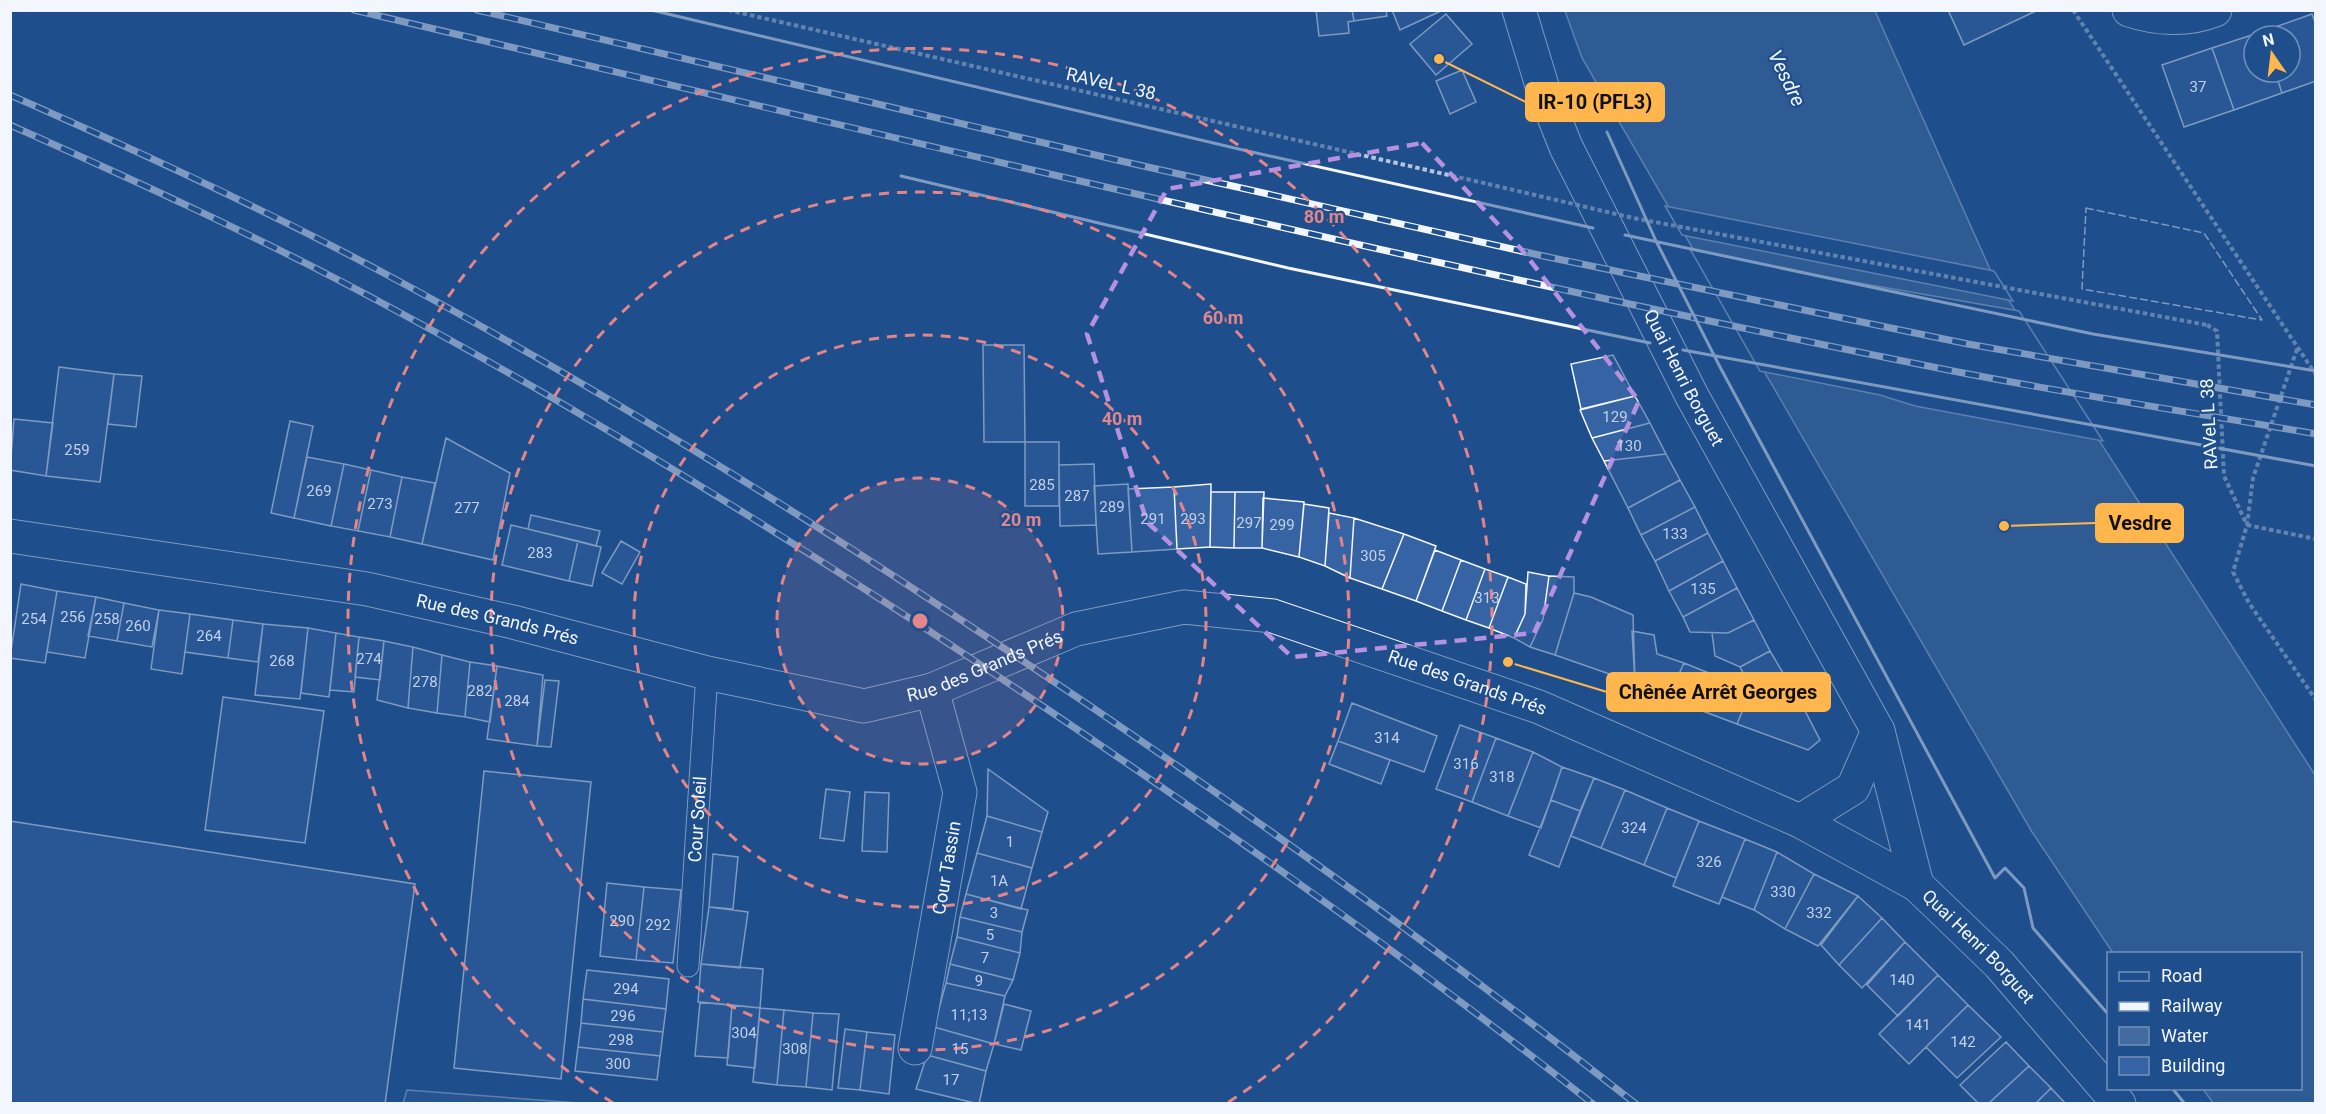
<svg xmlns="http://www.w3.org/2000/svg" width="2326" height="1114" font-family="Roboto,sans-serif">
<rect width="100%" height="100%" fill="#1f4e8c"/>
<path fill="#305b95" stroke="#a8bbd7" stroke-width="1.5" d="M 407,1090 L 579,1103 L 403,1103 Z"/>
<path fill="#446ba0" stroke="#a8bbd7" stroke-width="1.5" d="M 1565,11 L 1875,11 L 1993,276 L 2315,775 L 2315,1103 L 2213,1103 L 2203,1089 L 2300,1088 L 2300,954 L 2113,953 L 2032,832 L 1582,58 Z"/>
<path fill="#1f4e8c" stroke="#a8bbd7" stroke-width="1.5" d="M 1665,206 L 1994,271 L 2013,301 L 1682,235 Z
M 1690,249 L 1819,276 L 2019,311 L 2103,441 L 1915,406 L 1880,395 L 1760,371 Z"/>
<path fill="#3563a3" stroke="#f2f6ff" stroke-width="1.5" d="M 1316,10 L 1352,10 L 1354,21 L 1348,22 L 1349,33 L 1319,36 Z
M 1352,10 L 1386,10 L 1387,16 L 1354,21 Z
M 1392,10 L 1443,10 L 1400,30 Z
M 1948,10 L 2038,10 L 1964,45 Z
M 1446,14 L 1472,44 L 1436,75 L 1410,44 Z
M 2312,14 L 2316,25 L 2316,81 L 2282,93 L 2275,72 L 2290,72 L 2290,36 L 2262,36 L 2261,32 Z
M 2261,32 L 2262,36 L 2254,36 L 2254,72 L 2275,72 L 2282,93 L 2234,110 L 2212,48 Z
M 2212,48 L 2234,110 L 2184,127 L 2162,65 Z
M 1462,70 L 1476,102 L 1450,114 L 1436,81 Z
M 983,345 L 1024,345 L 1025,442 L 984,442 Z
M 1613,355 L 1635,396 L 1581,409 L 1571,364 Z
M 59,367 L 114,374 L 100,482 L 46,476 Z
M 114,374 L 142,376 L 136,427 L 108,424 Z
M 1635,396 L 1650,423 L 1592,438 L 1580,410 Z
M 14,419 L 53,423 L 46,476 L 10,470 Z
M 290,421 L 313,426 L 294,518 L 271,513 Z
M 1650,423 L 1666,454 L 1604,461 L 1592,438 Z
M 446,438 L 510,473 L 493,560 L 422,544 Z
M 1025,442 L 1059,442 L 1059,506 L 1025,506 Z
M 1666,454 L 1680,480 L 1628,508 L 1604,461 Z
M 307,457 L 344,464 L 331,526 L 294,518 Z
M 344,464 L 371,470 L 358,531 L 331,526 Z
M 1094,464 L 1096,525 L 1060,526 L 1059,465 Z
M 371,470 L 402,477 L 390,537 L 358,531 Z
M 402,477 L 435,483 L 422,544 L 390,537 Z
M 1680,480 L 1695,507 L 1641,535 L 1628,508 Z
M 1128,484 L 1132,552 L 1098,554 L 1094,486 Z
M 1211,484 L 1210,547 L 1177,549 L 1174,487 Z
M 1174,487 L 1177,549 L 1132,552 L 1128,489 Z
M 1211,492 L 1235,492 L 1234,548 L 1210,547 Z
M 1235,492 L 1264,492 L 1262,548 L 1234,548 Z
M 1263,498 L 1304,502 L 1299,557 L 1262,548 Z
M 1304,504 L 1329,508 L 1325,566 L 1299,557 Z
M 1695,507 L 1708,533 L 1655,561 L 1641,535 Z
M 1329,513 L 1354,518 L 1350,578 L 1325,566 Z
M 531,515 L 600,531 L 596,546 L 528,529 Z
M 1354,518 L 1404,534 L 1382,589 L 1350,578 Z
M 511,525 L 578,541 L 569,581 L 502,565 Z
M 1708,533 L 1723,561 L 1669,591 L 1655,561 Z
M 1404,534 L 1436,546 L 1416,601 L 1382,589 Z
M 578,541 L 601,547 L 592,586 L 569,581 Z
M 621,541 L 640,552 L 622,584 L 602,573 Z
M 1435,550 L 1461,560 L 1442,611 L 1416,601 Z
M 1461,560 L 1485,569 L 1466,620 L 1442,611 Z
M 1723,561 L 1737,588 L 1683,617 L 1669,591 Z
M 1485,569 L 1508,577 L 1489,628 L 1466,620 Z
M 1528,572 L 1549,576 L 1543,619 L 1530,647 L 1514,638 L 1525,614 Z
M 1549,576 L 1574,577 L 1574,593 L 1555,655 L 1530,647 L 1543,619 Z
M 1508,577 L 1526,584 L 1525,614 L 1514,638 L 1489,628 Z
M 21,584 L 57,591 L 45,663 L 10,658 Z
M 1737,588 L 1754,620 L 1728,633 L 1690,632 L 1683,617 Z
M 57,591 L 96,597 L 85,658 L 47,652 Z
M 1574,593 L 1591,597 L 1633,615 L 1635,683 L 1555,655 Z
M 96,597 L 124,603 L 117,641 L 88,636 Z
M 124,603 L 159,610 L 152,647 L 117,641 Z
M 159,610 L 190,614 L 182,674 L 151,669 Z
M 190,614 L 233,620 L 228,658 L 185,652 Z
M 233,620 L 263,624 L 258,662 L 228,658 Z
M 1754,620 L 1770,651 L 1740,667 L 1715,656 L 1712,633 L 1728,633 Z
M 263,624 L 308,628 L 300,699 L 255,695 Z
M 308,628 L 336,633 L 329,697 L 301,693 Z
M 1632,631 L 1654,635 L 1657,654 L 1684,663 L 1668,698 L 1635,683 Z
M 336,633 L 359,637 L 354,692 L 330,690 Z
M 359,637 L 384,641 L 380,680 L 355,677 Z
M 384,641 L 413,647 L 408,708 L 377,700 Z
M 413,647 L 442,655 L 437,713 L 408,708 Z
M 1770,651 L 1802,705 L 1751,688 L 1740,667 Z
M 442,655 L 470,662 L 465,717 L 437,713 Z
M 470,662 L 497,666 L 490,722 L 465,717 Z
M 1684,663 L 1751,690 L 1737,724 L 1668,698 Z
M 497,666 L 543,675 L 537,746 L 487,739 Z
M 545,680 L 559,681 L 551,747 L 537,746 Z
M 1751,690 L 1802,705 L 1820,740 L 1808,750 L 1737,724 Z
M 223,697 L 324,711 L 305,843 L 205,830 Z
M 1352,703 L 1437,736 L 1424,772 L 1338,741 Z
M 1460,725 L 1496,738 L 1472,802 L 1436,789 Z
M 1496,738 L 1533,752 L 1508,816 L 1472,802 Z
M 1338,741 L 1390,760 L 1381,784 L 1329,764 Z
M 1533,752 L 1562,767 L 1541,828 L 1508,816 Z
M 1562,767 L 1594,778 L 1580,811 L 1551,800 Z
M 988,769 L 1048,812 L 1042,832 L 987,816 Z
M 484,771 L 591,782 L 561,1079 L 454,1068 Z
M 1594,778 L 1625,790 L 1601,848 L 1571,836 Z
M 826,789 L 850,792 L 844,841 L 820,838 Z
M 1625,790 L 1667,808 L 1644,865 L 1601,848 Z
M 865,792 L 889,793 L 887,852 L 862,851 Z
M 1551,800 L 1580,811 L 1559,867 L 1529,855 Z
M 1667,808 L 1699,821 L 1676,878 L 1644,865 Z
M 987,816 L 1042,832 L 1032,868 L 977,853 Z
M 10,821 L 415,884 L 385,1104 L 10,1104 Z
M 1699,821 L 1745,839 L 1719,904 L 1673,886 Z
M 1745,839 L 1777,852 L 1754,910 L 1722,897 Z
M 1777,852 L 1814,874 L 1785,929 L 1754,910 Z
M 977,853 L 1032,868 L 1021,909 L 966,894 Z
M 713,854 L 738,857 L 733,909 L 709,907 Z
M 1814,874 L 1858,896 L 1818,946 L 1785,929 Z
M 607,883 L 644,887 L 636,960 L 600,956 Z
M 644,887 L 681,890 L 673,963 L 636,960 Z
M 966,894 L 1028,910 L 1022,932 L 960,917 Z
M 1858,896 L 1882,918 L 1839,965 L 1821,945 Z
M 709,907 L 748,912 L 740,968 L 701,964 Z
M 960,917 L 1022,932 L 1020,953 L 957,937 Z
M 1882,918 L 1905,942 L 1862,988 L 1839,965 Z
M 957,937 L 1020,953 L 1013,980 L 950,964 Z
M 1905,942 L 1938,975 L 1898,1016 L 1867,985 Z
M 701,964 L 763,969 L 760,1008 L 698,1002 Z
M 950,964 L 1013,980 L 1005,996 L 946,983 Z
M 587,970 L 669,979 L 666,1009 L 583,999 Z
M 1938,975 L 1968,1005 L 1909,1064 L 1879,1034 Z
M 946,983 L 1005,996 L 994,1044 L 934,1027 Z
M 583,999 L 666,1009 L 663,1032 L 581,1023 Z
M 700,1002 L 732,1005 L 728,1058 L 695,1056 Z
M 1004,1004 L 1031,1011 L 1021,1050 L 994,1044 Z
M 732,1005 L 760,1008 L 755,1068 L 727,1065 Z
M 1968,1005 L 2001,1037 L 1957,1078 L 1926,1047 Z
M 760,1008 L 784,1010 L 777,1085 L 753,1082 Z
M 784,1010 L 813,1013 L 806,1087 L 777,1085 Z
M 813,1013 L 839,1014 L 832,1090 L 806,1087 Z
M 581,1023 L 663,1032 L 660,1056 L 578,1047 Z
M 934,1027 L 994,1044 L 986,1071 L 927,1055 Z
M 845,1029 L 867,1032 L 860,1090 L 838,1088 Z
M 867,1032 L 895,1035 L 889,1094 L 860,1090 Z
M 2006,1042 L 2029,1066 L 1988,1104 L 1979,1104 L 1960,1085 Z
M 578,1047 L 660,1056 L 657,1080 L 575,1071 Z
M 927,1055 L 986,1071 L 979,1104 L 916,1089 Z
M 2029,1066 L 2051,1088 L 2035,1104 L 1988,1104 Z
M 2051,1088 L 2066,1104 L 2035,1104 Z"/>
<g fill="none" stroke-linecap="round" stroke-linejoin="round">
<g stroke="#f2f6ff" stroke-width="23">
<g id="lane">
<path id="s1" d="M 688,966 L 707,673"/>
</g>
</g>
<g stroke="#f2f6ff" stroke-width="35">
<g id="street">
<path d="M 2129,10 C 2156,19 2188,21 2215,10"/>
<path id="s2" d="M 915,1048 L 960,792 L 932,690"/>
</g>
</g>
<g stroke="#f2f6ff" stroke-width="35">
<g id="primary">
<path id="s3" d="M 1519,10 L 1543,89 L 1566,147 L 1692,396 L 1878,731 L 1917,885 L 1999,964 L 2119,1104"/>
<path id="s4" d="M 10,536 L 367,589 L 513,622 L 707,673 L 864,706 L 932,690 L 1076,629 L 1184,607 L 1273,616 L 1539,707 L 1800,821 L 1917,885"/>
<path d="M 1800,821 L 1853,788 L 1878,731"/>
</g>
</g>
<path stroke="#b3c4dc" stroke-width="4" stroke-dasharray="4.5 3" stroke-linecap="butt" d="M 728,10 L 1488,184
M 2073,10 L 2316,375
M 2207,325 L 2217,331 L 2224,476 L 2247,525
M 2297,349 L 2253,478 L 2247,525 L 2233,572 L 2249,603 L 2316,700
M 2247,525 L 2316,539"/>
<use href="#lane" stroke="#1f4e8c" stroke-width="21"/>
<use href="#street" stroke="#1f4e8c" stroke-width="33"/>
<use href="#primary" stroke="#1f4e8c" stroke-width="33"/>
<g stroke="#f2f6ff" stroke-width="7">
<path id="rail" d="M 354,10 C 887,136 1420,265 1958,372 C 2076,395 2196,413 2316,434
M 477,10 L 1121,161 L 1548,257 L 1968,344 L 2316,405
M 10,95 C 140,152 269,211 393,278 C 606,392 810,519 1011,653 C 1225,795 1433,945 1636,1104
M 10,125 C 136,181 261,238 382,303 C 608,424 825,560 1038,703 C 1227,830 1414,962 1593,1104"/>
</g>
<use href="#rail" stroke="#1f4e8c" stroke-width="4.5" stroke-dasharray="14" stroke-linecap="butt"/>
<path stroke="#b3c4dc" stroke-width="4" stroke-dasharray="4.5 3" stroke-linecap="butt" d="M 1488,184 L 1633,218 L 2207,325"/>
<path stroke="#f2f6ff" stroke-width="1.5" stroke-dasharray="8 3" stroke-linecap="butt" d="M 2086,208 L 2204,233 L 2262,320 L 2082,289 Z"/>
<path stroke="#f2f6ff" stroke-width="3" d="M 651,10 L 1243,150 L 1593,228
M 1607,132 L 1656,241 L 1720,367 L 1995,878 L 2005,868 L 2024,888 L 2033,928 L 2108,1014
M 901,176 L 1288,268 L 1650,343
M 1625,235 L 2093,334 L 2316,371
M 1683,350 L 2316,466
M 2172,1088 L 2185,1104"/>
</g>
<path d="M0 0H2326V1114H0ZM 1422,143 L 1522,250 L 1639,401 L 1534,633 L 1292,657 L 1147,522 L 1087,334 L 1167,189 Z" fill="#1f4e8c" fill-opacity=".55" fill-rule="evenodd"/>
<path fill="none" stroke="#b691df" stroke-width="4.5" stroke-dasharray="12 8" stroke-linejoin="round" d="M 1422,143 L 1522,250 L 1639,401 L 1534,633 L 1292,657 L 1147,522 L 1087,334 L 1167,189 Z"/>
<circle cx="920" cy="621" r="143" fill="#e38589" fill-opacity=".12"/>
<g fill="none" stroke="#e38589" stroke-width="3" stroke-dasharray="10 8">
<circle cx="920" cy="621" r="143"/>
<circle cx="920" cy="621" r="286"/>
<circle cx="920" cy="621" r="429"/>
<path d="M613 1103A572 572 0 1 1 1227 1103"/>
</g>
<g text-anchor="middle" stroke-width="4.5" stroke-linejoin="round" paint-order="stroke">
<g font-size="15" fill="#c3d1e8">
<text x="2198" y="92">37</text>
<text x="1615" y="422">129</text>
<text x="1629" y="451">130</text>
<text x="77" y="455">259</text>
<text x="1042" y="490">285</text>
<text x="319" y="496">269</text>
<text x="1077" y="501">287</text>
<text x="380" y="509">273</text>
<text x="1112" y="512">289</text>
<text x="467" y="513">277</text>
<text x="1153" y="524">291</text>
<text x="1193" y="524">293</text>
<text x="1249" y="528">297</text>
<text x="1282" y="530">299</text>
<text x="1675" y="539">133</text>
<text x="540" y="558">283</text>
<text x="1373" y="561">305</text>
<text x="1703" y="594">135</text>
<text x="1487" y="603">313</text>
<text x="73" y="622">256</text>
<text x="34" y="624">254</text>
<text x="107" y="624">258</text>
<text x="138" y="631">260</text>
<text x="209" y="641">264</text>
<text x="369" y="664">274</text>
<text x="282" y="666">268</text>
<text x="425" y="687">278</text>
<text x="480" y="696">282</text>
<text x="517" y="706">284</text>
<text x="1387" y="743">314</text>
<text x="1466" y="769">316</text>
<text x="1502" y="782">318</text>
<text x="1634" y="833">324</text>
<text x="1010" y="847">1</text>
<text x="1709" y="867">326</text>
<text x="999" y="886">1A</text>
<text x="1783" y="897">330</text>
<text x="994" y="918">3</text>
<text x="1819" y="918">332</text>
<text x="622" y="926">290</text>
<text x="658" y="930">292</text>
<text x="990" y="940">5</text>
<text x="985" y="963">7</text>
<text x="1902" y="985">140</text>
<text x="979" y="986">9</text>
<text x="626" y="994">294</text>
<text x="969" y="1020">11;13</text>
<text x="623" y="1021">296</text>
<text x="1918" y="1030">141</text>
<text x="744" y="1038">304</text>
<text x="621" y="1045">298</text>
<text x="1963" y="1047">142</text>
<text x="795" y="1054">308</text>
<text x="960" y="1054">15</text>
<text x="618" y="1069">300</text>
<text x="951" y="1085">17</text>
</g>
<g font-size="18" fill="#f2f6ff" stroke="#1f4e8c">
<text transform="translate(1111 84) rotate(13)" y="6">RAVeL L 38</text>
<text dy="6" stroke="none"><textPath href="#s3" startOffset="404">Quai Henri Borguet</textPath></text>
<text transform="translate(2209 424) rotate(-93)" y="6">RAVeL L 38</text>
<text dy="6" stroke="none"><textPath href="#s4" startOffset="495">Rue des Grands Prés</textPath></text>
<text dy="6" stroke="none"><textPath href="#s4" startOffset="999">Rue des Grands Prés</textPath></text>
<text dy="6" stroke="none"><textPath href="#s4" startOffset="1503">Rue des Grands Prés</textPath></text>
<text dy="6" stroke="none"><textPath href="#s1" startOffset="147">Cour Soleil</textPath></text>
<text dy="6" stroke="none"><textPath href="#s2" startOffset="183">Cour Tassin</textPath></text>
<text dy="6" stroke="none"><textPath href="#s3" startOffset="1053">Quai Henri Borguet</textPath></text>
</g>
<g font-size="20" font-style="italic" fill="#f2f6ff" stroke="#1f4e8c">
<text transform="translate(1787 78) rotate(64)" y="7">Vesdre</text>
</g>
</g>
<circle cx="920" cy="621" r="9" fill="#e38589" stroke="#1f4e8c" stroke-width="3"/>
<g font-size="18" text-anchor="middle" font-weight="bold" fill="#e38589" stroke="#1f4e8c" stroke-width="4.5" stroke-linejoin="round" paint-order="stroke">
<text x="1324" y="223">80 m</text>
<text x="1223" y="324">60 m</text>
<text x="1122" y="425">40 m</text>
<text x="1021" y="526">20 m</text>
</g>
<path fill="none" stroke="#ffb74d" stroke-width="2" d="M1439 59L1526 102M2004 526L2096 523M1508 662L1607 692"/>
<g fill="#ffb74d" stroke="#1f4e8c" stroke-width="2">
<circle cx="1439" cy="59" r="6"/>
<circle cx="2004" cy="526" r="6"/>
<circle cx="1508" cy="662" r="6"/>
</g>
<g fill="#ffb74d" stroke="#ffb74d" stroke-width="2">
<rect x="1526" y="83" width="138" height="38" rx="6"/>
<rect x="2096" y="504" width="87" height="38" rx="6"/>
<rect x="1607" y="673" width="223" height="38" rx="6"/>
</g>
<g font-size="20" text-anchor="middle" font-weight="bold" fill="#111">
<text x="1595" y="109">IR-10 (PFL3)</text>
<text x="2140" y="530">Vesdre</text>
<text x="1718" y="699">Chênée Arrêt Georges</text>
</g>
<rect width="2326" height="1114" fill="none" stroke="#f2f6ff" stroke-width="24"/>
<rect x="2107" y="952" width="195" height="138" fill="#1f4e8c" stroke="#7391ba" stroke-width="1.5"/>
<rect x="2119" y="972" width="30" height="9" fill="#1f4e8c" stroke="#7391ba" stroke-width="1.5"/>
<text x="2161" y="982" font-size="18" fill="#f2f6ff">Road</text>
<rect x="2119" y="1002" width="30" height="9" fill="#f2f6ff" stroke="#7391ba" stroke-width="1.5"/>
<text x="2161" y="1012" font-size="18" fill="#f2f6ff">Railway</text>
<rect x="2119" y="1027" width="30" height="18" fill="#446ba0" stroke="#7391ba" stroke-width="1.5"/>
<text x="2161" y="1042" font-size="18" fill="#f2f6ff">Water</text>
<rect x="2119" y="1057" width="30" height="18" fill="#3563a3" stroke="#7391ba" stroke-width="1.5"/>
<text x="2161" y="1072" font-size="18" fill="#f2f6ff">Building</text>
<g transform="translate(2272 54) rotate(346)"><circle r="28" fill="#1f4e8c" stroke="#7391ba" stroke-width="1.5"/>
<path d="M0-4.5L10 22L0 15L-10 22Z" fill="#ffb74d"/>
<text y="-9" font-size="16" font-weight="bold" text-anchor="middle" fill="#f2f6ff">N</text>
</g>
</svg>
